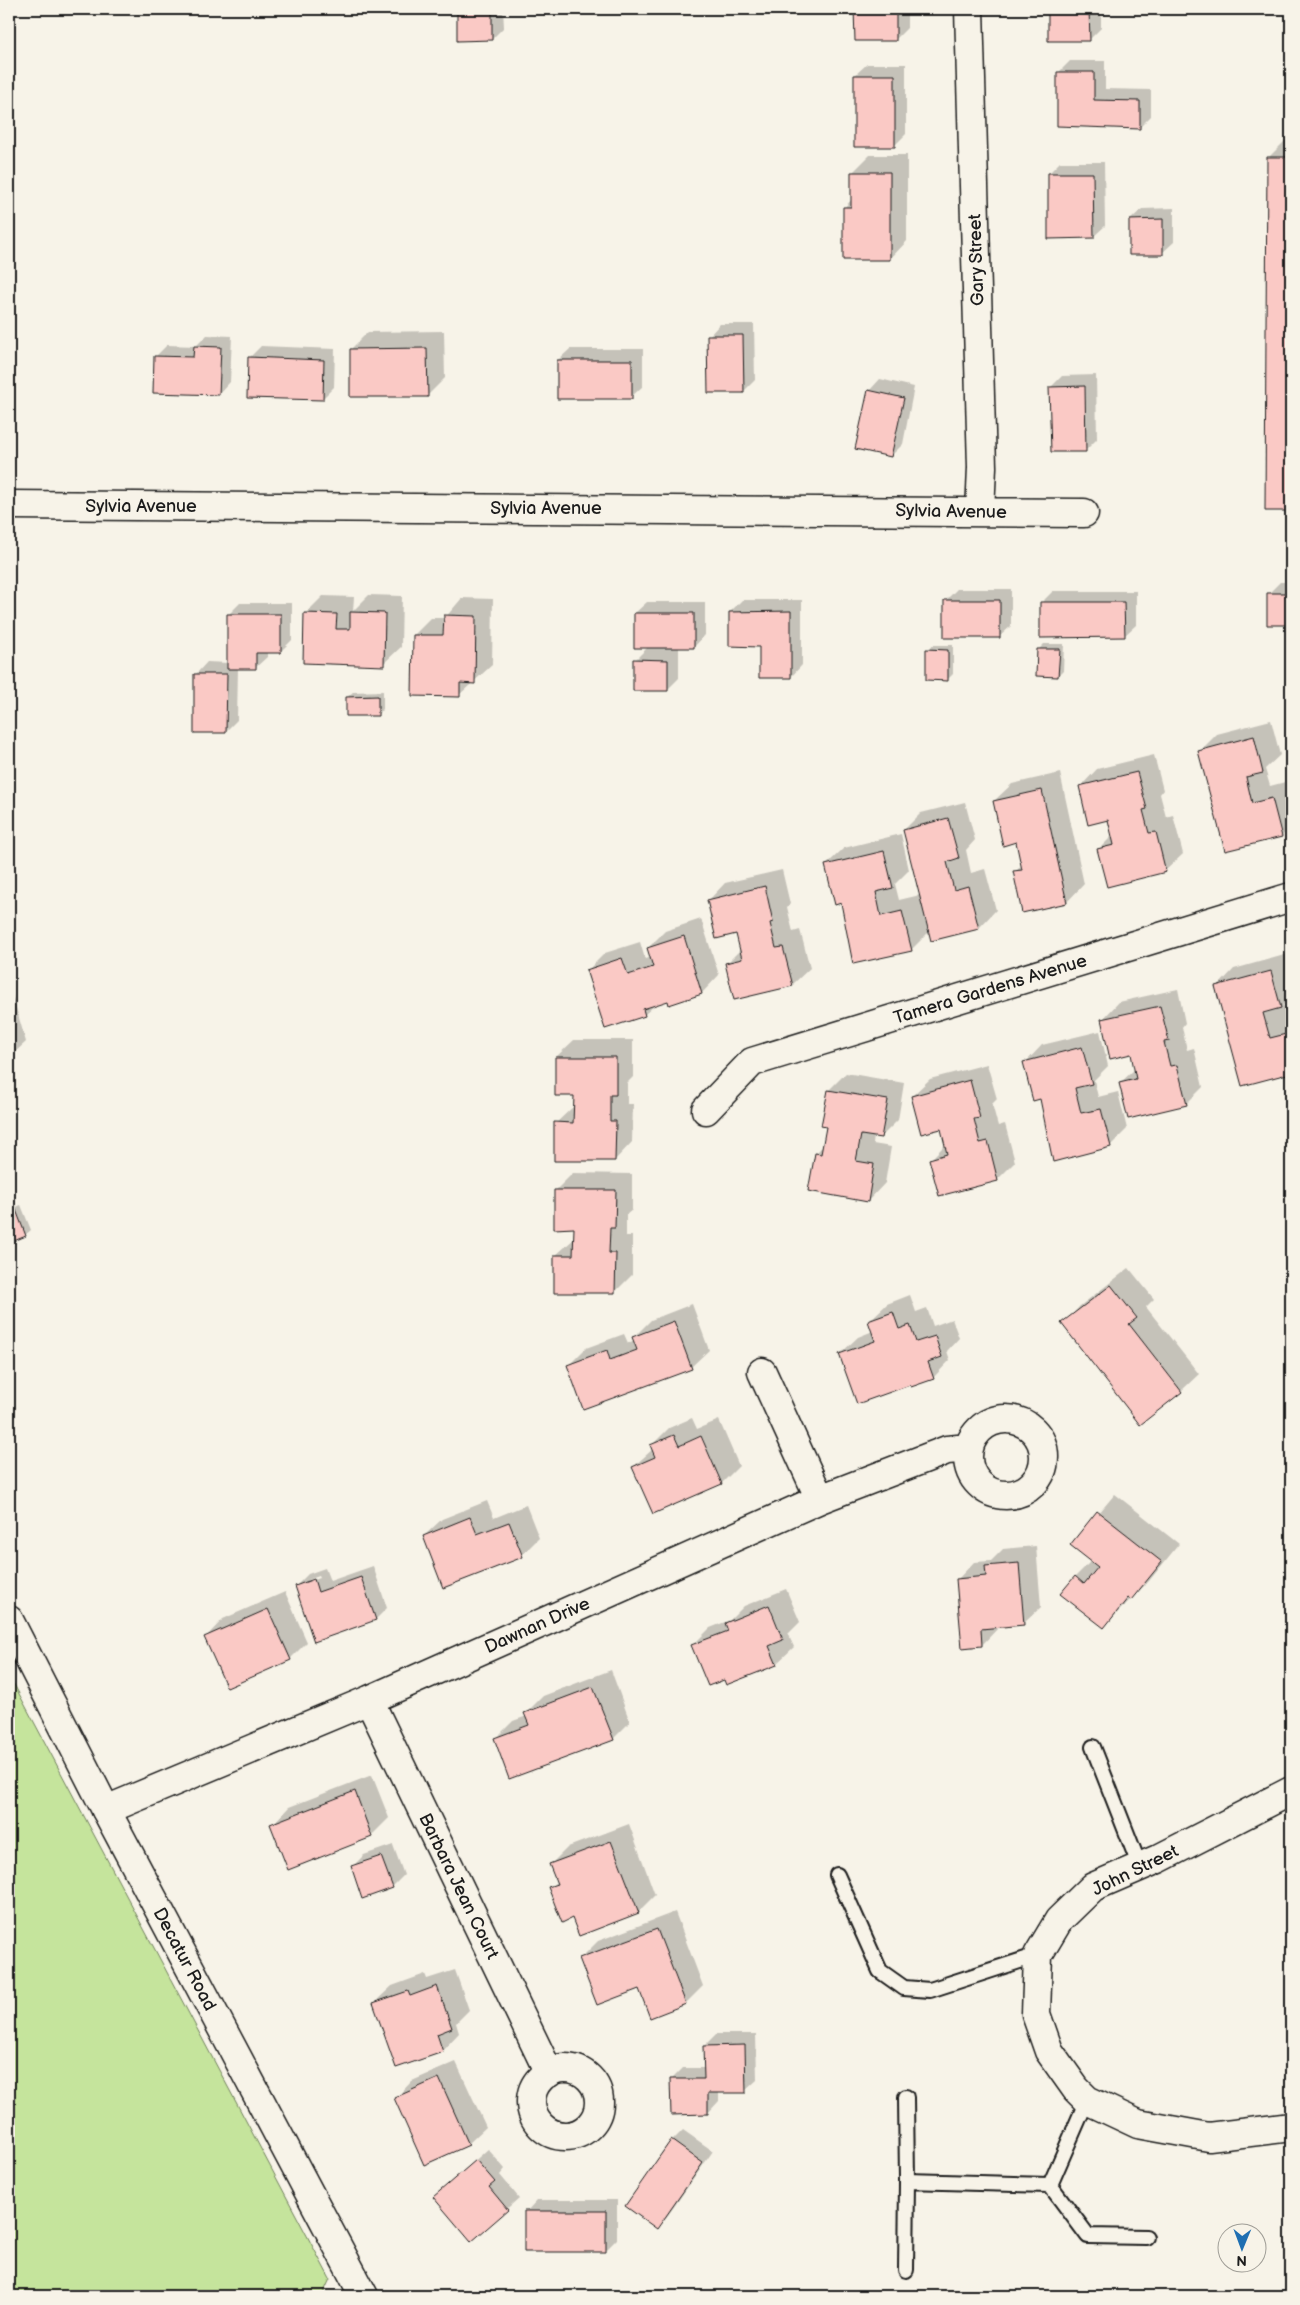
<svg xmlns="http://www.w3.org/2000/svg" width="1300" height="2305" font-family="'Balsamiq Sans',sans-serif">
<rect width="100%" height="100%" fill="#f7f3e8"/>
<filter id="ink" filterUnits="userSpaceOnUse"><feTurbulence type="fractalNoise" baseFrequency=".02" numOctaves="2"/><feDisplacementMap in="SourceGraphic" scale="10" xChannelSelector="R" yChannelSelector="G"/><feConvolveMatrix kernelMatrix="1 2 1 2 8 2 1 2 1" color-interpolation-filters="sRGB"/></filter>
<g filter="url(#ink)">
<path fill="#c5e49c" stroke="#70805c" d="M 9,1675 L 330,2279 L 322,2296 L 9,2296 Z"/>
<path fill="#0003" fill-rule="evenodd" d="M 458,9 L 503,9 L 504,27 L 492,39 L 458,39 Z
M 856,9 L 907,9 L 907,28 L 895,40 L 856,40 Z
M 1050,9 L 1101,9 L 1101,28 L 1089,40 L 1050,40 Z
M 1070,61 L 1105,61 L 1105,89 L 1151,90 L 1151,116 L 1139,128 L 1058,124 L 1059,72 Z
M 867,64 L 906,64 L 906,134 L 895,145 L 855,75 Z
M 1291,135 L 1291,510 L 1267,510 L 1268,158 Z
M 870,155 L 907,155 L 907,241 L 890,259 L 844,208 L 852,199 L 852,173 Z
M 1060,162 L 1104,162 L 1105,226 L 1093,237 L 1049,173 Z
M 1174,208 L 1174,242 L 1162,253 L 1130,220 L 1142,209 Z
M 720,324 L 754,324 L 755,380 L 743,392 L 709,336 Z
M 444,331 L 445,378 L 427,396 L 351,349 L 368,332 Z
M 207,335 L 232,336 L 230,382 L 219,394 L 156,356 L 167,345 L 196,346 Z
M 261,346 L 335,349 L 334,387 L 322,399 L 249,358 Z
M 570,349 L 643,349 L 643,386 L 631,397 L 558,360 Z
M 1096,375 L 1097,439 L 1085,451 L 1051,387 L 1062,376 Z
M 880,379 L 914,387 L 903,444 L 891,456 L 869,391 Z
M 1280,582 L 1291,582 L 1291,624 L 1268,624 L 1268,594 Z
M 957,589 L 1011,589 L 1011,626 L 999,637 L 945,601 Z
M 1053,591 L 1136,591 L 1136,625 L 1124,636 L 1041,603 Z
M 369,595 L 402,596 L 401,647 L 383,664 L 305,614 L 323,596 L 354,597 L 353,611 Z
M 462,598 L 493,599 L 492,665 L 459,695 L 414,635 L 431,618 L 445,618 Z
M 742,600 L 802,600 L 802,665 L 791,677 L 730,612 Z
M 647,602 L 705,602 L 705,635 L 694,647 L 679,647 L 679,678 L 667,690 L 635,660 L 648,647 L 635,613 Z
M 240,603 L 292,603 L 292,640 L 280,652 L 267,652 L 267,657 L 255,668 L 238,668 L 237,720 L 226,731 L 196,674 L 207,662 L 228,663 L 228,615 Z
M 1044,644 L 1064,644 L 1063,671 L 1058,676 L 1039,649 Z
M 933,645 L 953,645 L 953,674 L 948,679 L 927,650 Z
M 383,691 L 383,709 L 377,715 L 347,697 L 353,692 Z
M 1271,720 L 1280,755 L 1265,769 L 1270,786 L 1289,781 L 1291,789 L 1291,826 L 1282,836 L 1200,751 L 1217,734 Z
M 1154,755 L 1163,790 L 1160,794 L 1166,817 L 1173,815 L 1183,854 L 1165,871 L 1099,849 L 1113,835 L 1109,818 L 1080,787 L 1097,769 Z
M 1060,773 L 1084,884 L 1067,902 L 1015,872 L 1023,864 L 1017,841 L 994,801 L 1012,784 Z
M 965,802 L 975,840 L 966,850 L 971,873 L 985,869 L 996,910 L 979,928 L 930,931 L 911,950 L 842,901 L 826,865 L 844,848 L 901,834 L 909,870 L 895,884 L 899,900 L 920,895 L 904,830 L 921,813 Z
M 782,870 L 790,904 L 787,907 L 793,932 L 800,930 L 810,968 L 792,985 L 727,963 L 741,949 L 737,932 L 708,901 L 725,883 Z
M 701,919 L 719,975 L 702,993 L 670,1003 L 669,999 L 656,1004 L 644,1015 L 588,970 L 605,953 L 640,942 L 645,959 L 651,957 L 648,948 L 665,931 Z
M 1288,954 L 1291,965 L 1291,997 L 1283,1005 L 1288,1021 L 1291,1020 L 1291,1072 L 1243,1085 L 1217,987 L 1234,969 Z
M 9,984 L 26,1042 L 14,1053 L 9,1055 Z
M 1178,989 L 1185,1023 L 1182,1027 L 1187,1050 L 1194,1048 L 1203,1087 L 1186,1104 L 1120,1083 L 1135,1069 L 1132,1052 L 1102,1020 L 1119,1002 Z
M 1100,1031 L 1108,1066 L 1094,1080 L 1098,1097 L 1118,1092 L 1127,1129 L 1110,1146 L 1041,1098 L 1025,1063 L 1042,1045 Z
M 574,1040 L 633,1040 L 633,1077 L 627,1083 L 627,1104 L 633,1104 L 632,1142 L 615,1160 L 556,1123 L 575,1105 L 575,1094 L 556,1057 Z
M 987,1064 L 997,1099 L 992,1104 L 998,1126 L 1005,1124 L 1015,1162 L 998,1179 L 940,1195 L 931,1159 L 946,1144 L 941,1127 L 912,1096 L 930,1079 Z
M 846,1073 L 904,1083 L 898,1120 L 881,1137 L 874,1136 L 873,1144 L 891,1147 L 885,1183 L 868,1201 L 816,1153 L 824,1145 L 829,1090 Z
M 573,1173 L 632,1174 L 632,1210 L 626,1215 L 626,1236 L 632,1236 L 632,1275 L 615,1292 L 556,1255 L 575,1238 L 575,1227 L 556,1190 Z
M 21,1205 L 31,1230 L 25,1235 L 9,1242 L 9,1210 Z
M 1129,1268 L 1154,1299 L 1146,1307 L 1199,1374 L 1181,1391 L 1140,1423 L 1063,1324 L 1080,1306 Z
M 910,1295 L 916,1312 L 927,1308 L 933,1326 L 952,1319 L 959,1338 L 947,1351 L 950,1360 L 933,1378 L 840,1354 L 858,1337 L 873,1331 L 869,1321 L 887,1304 Z
M 692,1304 L 709,1350 L 691,1367 L 569,1365 L 586,1348 L 624,1334 L 628,1343 L 635,1340 L 634,1337 L 651,1320 Z
M 692,1418 L 697,1429 L 719,1420 L 739,1466 L 722,1483 L 653,1513 L 633,1467 L 653,1449 L 651,1446 L 669,1428 Z
M 1115,1494 L 1179,1544 L 1149,1581 L 1104,1626 L 1075,1577 L 1092,1560 L 1072,1545 Z
M 487,1501 L 494,1518 L 526,1505 L 539,1538 L 522,1555 L 424,1536 L 442,1519 Z
M 1036,1546 L 1041,1607 L 1023,1624 L 999,1627 L 982,1645 L 957,1580 L 974,1562 L 991,1561 L 1003,1549 Z
M 373,1566 L 387,1608 L 376,1619 L 315,1640 L 296,1586 L 308,1574 L 325,1568 L 330,1581 ZM 319,1576 L 320,1578 L 308,1582 L 308,1580 Z
M 786,1589 L 800,1622 L 788,1634 L 794,1647 L 776,1664 L 692,1646 L 710,1628 L 730,1620 L 744,1606 Z
M 285,1592 L 307,1642 L 290,1659 L 206,1637 L 223,1619 Z
M 611,1670 L 630,1722 L 613,1739 L 495,1739 L 513,1721 L 527,1716 L 526,1713 L 543,1696 Z
M 372,1775 L 389,1818 L 372,1835 L 289,1868 L 272,1825 L 289,1807 Z
M 629,1824 L 655,1895 L 638,1912 L 573,1917 L 550,1888 L 557,1881 L 551,1864 L 568,1847 Z
M 393,1845 L 404,1875 L 392,1887 L 352,1867 L 364,1855 Z
M 675,1912 L 703,1986 L 686,2003 L 580,1959 L 598,1941 Z
M 455,1970 L 469,2010 L 456,2023 L 459,2033 L 442,2051 L 374,2003 L 392,1986 L 425,1974 L 427,1979 Z
M 716,2034 L 756,2034 L 757,2080 L 745,2091 L 719,2092 L 719,2101 L 708,2113 L 671,2080 L 683,2068 L 705,2068 L 704,2046 Z
M 456,2062 L 486,2127 L 468,2144 L 395,2099 L 412,2081 Z
M 683,2130 L 713,2151 L 668,2215 L 657,2227 L 672,2141 Z
M 488,2149 L 505,2169 L 500,2175 L 519,2198 L 471,2240 L 434,2197 Z
M 537,2200 L 617,2200 L 617,2239 L 605,2251 L 526,2212 Z"/>
<path fill="#fac9c5" stroke="#1c1c1c" d="M 457,9 L 492,9 L 492,40 L 457,41 Z
M 854,9 L 896,9 L 896,41 L 855,41 Z
M 1048,9 L 1089,9 L 1090,41 L 1048,41 Z
M 1057,72 L 1094,72 L 1094,100 L 1140,101 L 1140,129 L 1057,126 Z
M 854,75 L 895,75 L 895,147 L 854,147 Z
M 1267,157 L 1291,157 L 1291,511 L 1265,511 Z
M 851,172 L 890,172 L 890,260 L 843,260 L 843,207 L 851,207 Z
M 1048,173 L 1093,173 L 1094,238 L 1048,239 Z
M 1163,219 L 1163,255 L 1129,255 L 1129,220 Z
M 707,335 L 743,335 L 744,393 L 708,393 Z
M 194,346 L 221,347 L 219,395 L 153,393 L 154,356 L 193,357 Z
M 427,348 L 428,397 L 350,397 L 350,349 Z
M 248,357 L 324,360 L 323,400 L 247,398 Z
M 557,360 L 632,360 L 632,399 L 557,399 Z
M 1085,386 L 1086,452 L 1051,452 L 1049,387 Z
M 868,390 L 904,398 L 891,457 L 855,449 Z
M 1267,593 L 1291,593 L 1291,625 L 1267,625 Z
M 944,600 L 1000,600 L 1000,638 L 944,638 Z
M 1040,602 L 1124,602 L 1125,637 L 1040,638 Z
M 791,611 L 791,678 L 759,678 L 759,647 L 729,646 L 729,612 Z
M 350,612 L 385,613 L 384,666 L 303,663 L 304,613 L 337,614 L 336,629 L 350,629 Z
M 634,613 L 694,613 L 694,648 L 634,648 Z
M 227,614 L 281,614 L 281,653 L 256,653 L 256,669 L 227,669 Z
M 444,615 L 476,616 L 475,684 L 460,683 L 460,697 L 412,696 L 413,635 L 443,635 Z
M 926,649 L 948,650 L 948,681 L 926,680 Z
M 1037,649 L 1060,649 L 1058,677 L 1036,676 Z
M 633,659 L 668,660 L 668,691 L 633,691 Z
M 194,674 L 227,674 L 226,733 L 194,733 Z
M 378,696 L 378,716 L 346,716 L 346,697 Z
M 1254,736 L 1263,773 L 1246,777 L 1252,803 L 1272,798 L 1282,837 L 1225,851 L 1198,751 Z
M 1137,772 L 1147,809 L 1143,810 L 1149,833 L 1156,832 L 1166,872 L 1107,887 L 1097,849 L 1114,845 L 1108,820 L 1088,825 L 1079,786 Z
M 1042,790 L 1067,903 L 1022,913 L 1013,871 L 1022,870 L 1016,842 L 1003,846 L 993,801 Z
M 948,818 L 959,858 L 947,862 L 954,890 L 968,886 L 979,929 L 931,941 L 903,830 Z
M 884,851 L 893,888 L 876,892 L 881,916 L 902,911 L 912,951 L 853,964 L 841,903 L 835,905 L 825,865 Z
M 765,886 L 773,922 L 770,923 L 776,948 L 783,947 L 793,986 L 734,1000 L 725,963 L 742,959 L 736,934 L 716,939 L 707,900 Z
M 684,936 L 702,994 L 669,1005 L 668,1001 L 643,1009 L 645,1016 L 605,1029 L 586,970 L 622,958 L 628,975 L 653,967 L 647,948 Z
M 1271,971 L 1281,1008 L 1263,1013 L 1270,1038 L 1290,1033 L 1291,1073 L 1242,1086 L 1215,986 Z
M 1160,1006 L 1169,1041 L 1164,1042 L 1170,1066 L 1177,1065 L 1187,1105 L 1128,1119 L 1119,1083 L 1136,1079 L 1131,1054 L 1110,1059 L 1101,1019 Z
M 9,1034 L 15,1054 L 9,1056 Z
M 1082,1047 L 1092,1084 L 1075,1088 L 1081,1113 L 1101,1109 L 1111,1147 L 1053,1162 L 1040,1099 L 1033,1101 L 1023,1062 Z
M 555,1057 L 616,1057 L 616,1095 L 610,1095 L 610,1121 L 616,1121 L 615,1161 L 554,1161 L 554,1122 L 573,1123 L 574,1096 L 555,1096 Z
M 970,1080 L 980,1118 L 974,1119 L 980,1143 L 988,1141 L 998,1181 L 939,1196 L 929,1159 L 947,1154 L 941,1129 L 921,1134 L 911,1096 Z
M 828,1090 L 888,1100 L 881,1138 L 861,1135 L 856,1161 L 874,1164 L 868,1202 L 808,1191 L 815,1153 L 821,1154 L 826,1127 L 821,1126 Z
M 554,1190 L 616,1190 L 615,1228 L 610,1228 L 609,1253 L 616,1253 L 615,1293 L 554,1293 L 554,1255 L 573,1255 L 574,1228 L 554,1229 Z
M 16,1210 L 26,1236 L 9,1243 L 9,1212 Z
M 1111,1285 L 1137,1318 L 1129,1324 L 1182,1392 L 1140,1425 L 1061,1323 Z
M 893,1312 L 899,1329 L 910,1325 L 916,1342 L 935,1336 L 942,1357 L 928,1362 L 934,1379 L 911,1387 L 910,1385 L 857,1404 L 839,1354 L 875,1341 L 868,1321 Z
M 674,1321 L 692,1369 L 583,1409 L 567,1365 L 607,1350 L 610,1360 L 637,1350 L 632,1337 Z
M 674,1435 L 679,1446 L 701,1436 L 722,1484 L 653,1514 L 632,1467 L 655,1457 L 650,1445 Z
M 1097,1511 L 1162,1562 L 1131,1600 L 1128,1598 L 1104,1628 L 1060,1594 L 1075,1576 L 1084,1584 L 1098,1567 L 1070,1545 Z
M 470,1517 L 477,1534 L 509,1522 L 523,1557 L 443,1588 L 423,1536 Z
M 1019,1563 L 1024,1625 L 981,1629 L 982,1646 L 962,1648 L 956,1579 L 986,1576 L 985,1566 Z
M 361,1577 L 376,1620 L 314,1642 L 295,1586 L 314,1579 L 318,1592 Z
M 769,1605 L 783,1640 L 769,1646 L 777,1665 L 726,1685 L 724,1680 L 708,1686 L 691,1645 L 728,1631 L 725,1623 Z
M 268,1609 L 291,1660 L 227,1688 L 204,1637 Z
M 593,1687 L 614,1740 L 509,1779 L 494,1738 L 529,1725 L 524,1713 Z
M 355,1791 L 372,1837 L 288,1870 L 270,1824 Z
M 611,1841 L 639,1913 L 579,1936 L 572,1918 L 562,1923 L 548,1887 L 557,1884 L 549,1864 Z
M 381,1856 L 393,1888 L 362,1899 L 351,1866 Z
M 657,1929 L 686,2004 L 650,2018 L 639,1989 L 597,2005 L 579,1958 Z
M 437,1986 L 452,2028 L 437,2034 L 443,2052 L 396,2068 L 373,2003 L 408,1991 L 410,1996 Z
M 745,2045 L 746,2093 L 708,2093 L 708,2114 L 671,2115 L 670,2079 L 704,2079 L 703,2046 Z
M 439,2078 L 469,2145 L 424,2165 L 394,2098 Z
M 671,2140 L 703,2163 L 657,2229 L 625,2206 Z
M 476,2160 L 495,2182 L 489,2187 L 508,2210 L 471,2242 L 433,2197 Z
M 524,2211 L 606,2211 L 606,2252 L 524,2252 Z"/>
<g fill="none" stroke-linecap="round" stroke-linejoin="round">
<g stroke="#1c1c1c" stroke-width="18">
<path id="lane" d="M 1093,1747 L 1140,1867
M 837,1875 L 880,1971 L 904,1988 L 930,1990 L 1038,1955
M 906,2097 L 907,2181
M 1050,2185 L 1088,2236 L 1146,2237
M 906,2270 L 907,2181 L 1050,2185 L 1087,2100"/>
</g>
<g stroke="#1c1c1c" stroke-width="31">
<path id="street" d="M 969,9 L 982,467 L 980,512
M 9,505 L 1084,513
M 706,1110 L 752,1062 L 1291,897
M 762,1372 L 820,1499
M968 1457a38 38 0 1 1 76 0a38 38 0 1 1-76 0Z
M 369,1700 L 549,2073
M 1291,1791 L 1158,1859 L 1093,1887 L 1059,1920 L 1038,1955 L 1036,2014 L 1049,2051 L 1076,2089 L 1087,2100 L 1138,2124 L 1209,2137 L 1291,2127
M 106,1810 L 369,1700 L 820,1499 L 947,1450 L 969,1448
M531 2102a34 34 0 1 1 68 0a34 34 0 1 1-68 0Z"/>
</g>
<g stroke="#1c1c1c" stroke-width="31">
<path id="secondary" d="M 9,1620 L 106,1810 L 364,2296"/>
</g>
<use href="#lane" stroke="#f7f3e8" stroke-width="14"/>
<use href="#street" stroke="#f7f3e8" stroke-width="28"/>
<use href="#secondary" stroke="#f7f3e8" stroke-width="28"/>
</g>
</g>
<g text-anchor="middle" stroke-width="5" stroke-linejoin="round" paint-order="stroke">
<g font-size="18" fill="#1c1c1c" stroke="#f7f3e8">
<text transform="translate(976 260) rotate(-92)" y="6">Gary Street</text>
<text x="141" y="512">Sylvia Avenue</text>
<text x="546" y="514">Sylvia Avenue</text>
<text transform="translate(951 511) rotate(1)" y="6">Sylvia Avenue</text>
<text transform="translate(990 989) rotate(-17)" y="6">Tamera Gardens Avenue</text>
<text transform="translate(537 1625) rotate(-24)" y="6">Dawnan Drive</text>
<text transform="translate(1135 1870) rotate(-26)" y="6">John Street</text>
<text transform="translate(459 1886) rotate(64)" y="6">Barbara Jean Court</text>
<text transform="translate(185 1959) rotate(62)" y="6">Decatur Road</text>
</g>
</g>
<rect width="1300" height="2305" fill="none" stroke="#f7f3e8" stroke-width="30"/>
<rect x="15" y="15" width="1270" height="2275" fill="none" stroke="#1c1c1c" stroke-width="2" filter="url(#ink)"/>
<g transform="translate(1242 2248) rotate(181)"><circle r="24" fill="#f7f3e8" stroke="#9f9d96"/>
<path d="M0-4L9 19L0 12L-9 19Z" fill="#1f6fb2"/>
<text y="-8" font-size="14" font-weight="bold" text-anchor="middle" fill="#1c1c1c">N</text>
</g>
</svg>
